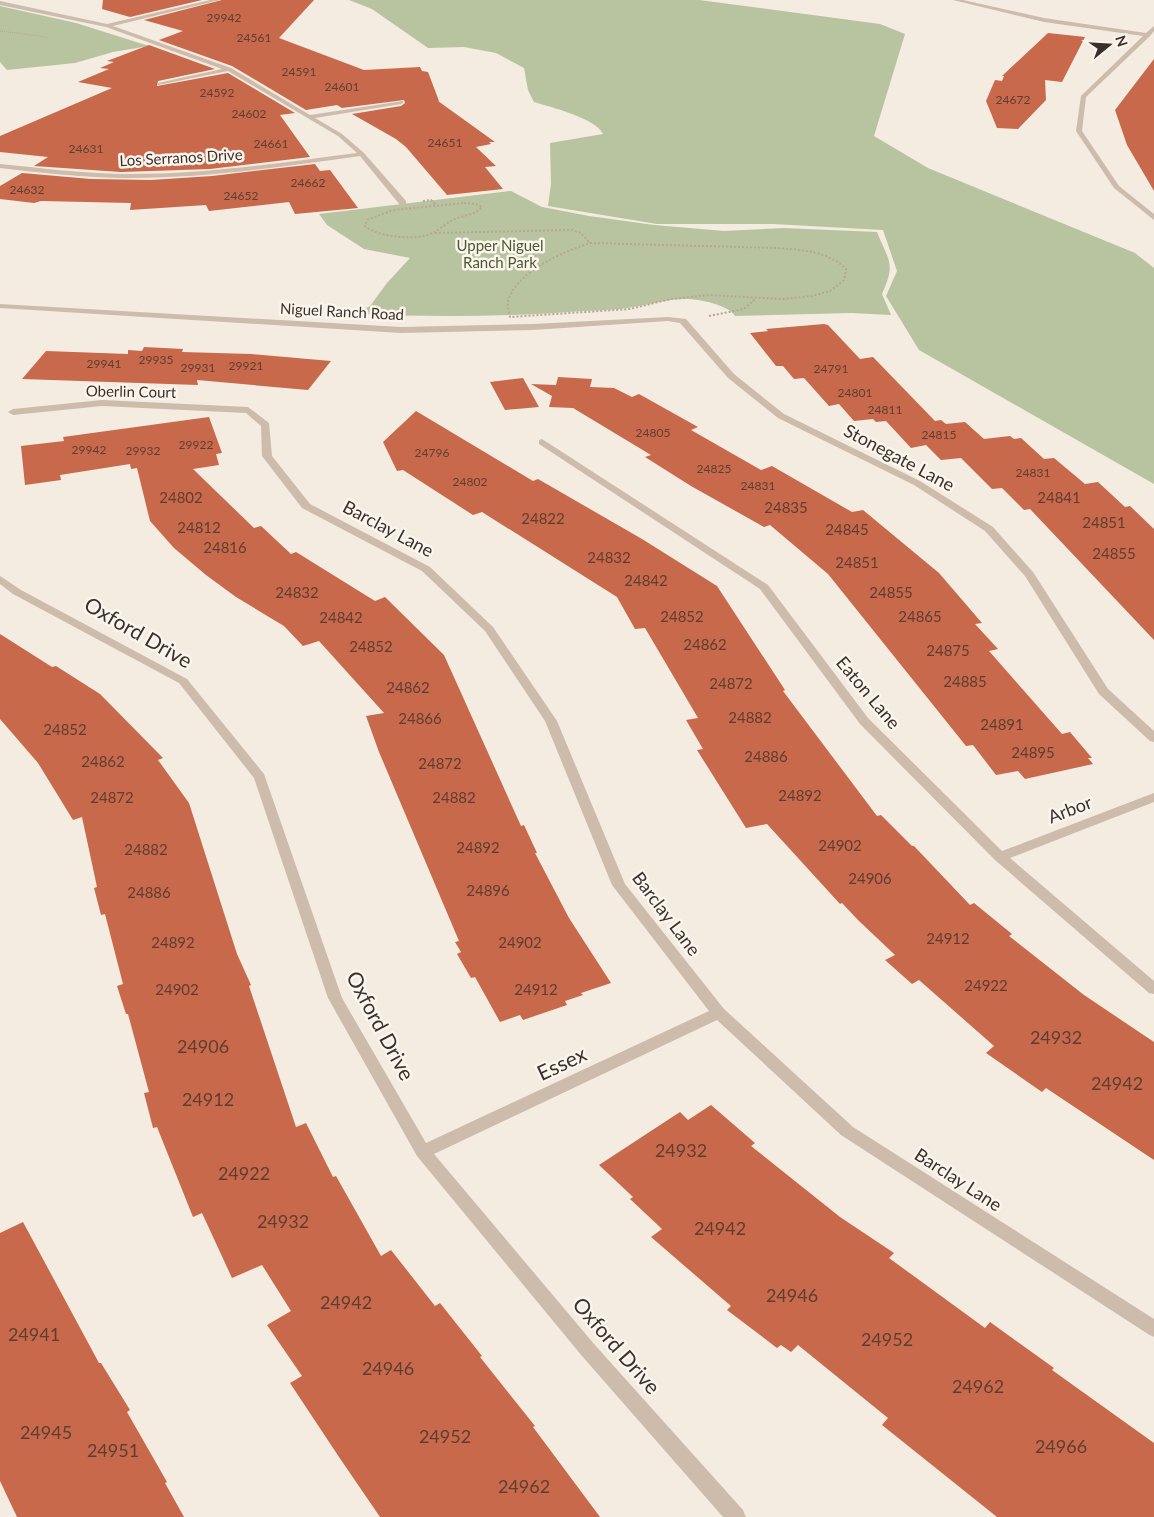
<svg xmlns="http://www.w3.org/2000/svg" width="1154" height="1517" font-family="Lato,sans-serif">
<rect width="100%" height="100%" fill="#f4ebe1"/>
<path fill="#b8c4a0" d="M 349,0 L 699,0 L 880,24 L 905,34 L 874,136 L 928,168 L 1135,253 L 1154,268 L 1154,484 L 919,350 L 886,296 L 897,271 L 883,230 L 773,224 L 657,224 L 548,206 L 551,184 L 550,143 L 603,134 C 596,118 550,107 534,102 L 528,90 L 524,68 L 496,53 L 464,47 L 428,48 L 372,9 Z
M 0,6 L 76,23 L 149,46 L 113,52 L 75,63 L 7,70 L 0,62 Z
M 511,191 L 542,207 L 589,216 L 654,225 L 724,231 L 784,228 L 877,232 C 889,262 896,263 882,294 L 891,315 L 851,313 L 735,316 C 729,305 699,299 686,299 C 668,299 651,304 634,307 C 617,310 601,310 584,311 C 507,317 432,317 355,314 L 370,306 L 387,283 L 410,258 L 364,249 L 327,225 L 319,214 Z"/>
<path fill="#c8694b" d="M 103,0 L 202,0 L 130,17 L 102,9 Z
M 222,0 L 314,0 L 279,38 L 364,70 L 420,67 L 422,71 L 428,72 L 439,101 L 438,101 L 495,142 L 489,142 L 491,144 L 476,147 L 496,166 L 485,167 L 503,189 L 447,195 L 406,147 L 396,139 L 352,114 L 401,106 L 405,103 L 404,100 L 342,108 L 337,105 L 306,110 L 232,66 L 159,40 L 183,31 L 144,20 Z
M 1048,33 L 1085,37 L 1062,82 L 1045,80 L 1046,100 L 1018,129 L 997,128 L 986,101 L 995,80 L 1002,81 L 1004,76 L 1002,76 Z
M 149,45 L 215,69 L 158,81 L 157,86 L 228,73 L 295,113 L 280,115 L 310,157 L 210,169 L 121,172 L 34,166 L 48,157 L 0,152 L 0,136 L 112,88 L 78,82 L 109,69 L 100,68 L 114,62 L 107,61 Z
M 1154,59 L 1154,191 L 1127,145 L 1115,110 Z
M 315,164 L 320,171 L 330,170 L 358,208 L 295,214 L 289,202 L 209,211 L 206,205 L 130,210 L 131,203 L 41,201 L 34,203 L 0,199 L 0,186 L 22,173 L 91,179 L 151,180 L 212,176 Z
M 824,324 L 828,325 L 860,359 L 873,357 L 935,421 L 941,420 L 946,424 L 965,422 L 984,439 L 1010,436 L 1014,439 L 1021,438 L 1044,459 L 1054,458 L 1085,484 L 1098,482 L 1125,507 L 1130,506 L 1154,529 L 1154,640 L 1030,509 L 1024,510 L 1002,488 L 992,489 L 961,458 L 941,460 L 926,445 L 911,448 L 886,421 L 876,422 L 873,419 L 854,421 L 839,404 L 829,406 L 804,378 L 794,379 L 783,366 L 776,366 L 750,333 L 768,331 L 766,329 Z
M 144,347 L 183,349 L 182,352 L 251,354 L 331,361 L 308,390 L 197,380 L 198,385 L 22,379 L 46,351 L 128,354 L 128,350 L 142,351 Z
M 558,377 L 592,379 L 590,387 L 614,388 L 632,397 L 639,394 L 698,427 L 691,430 L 761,470 L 772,466 L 852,512 L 863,510 L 939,573 L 982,623 L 975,624 L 998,649 L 989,651 L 1062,734 L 1070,732 L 1092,758 L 1088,758 L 1093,764 L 1025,779 L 1018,771 L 996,775 L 973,745 L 966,746 L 828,574 L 770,525 L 764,527 L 691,486 L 645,457 L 651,455 L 573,408 L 549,407 L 552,396 L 531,384 L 556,385 Z
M 523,378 L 539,407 L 505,410 L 490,382 Z
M 416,411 L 533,481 L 538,479 L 642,539 L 717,586 L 785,690 L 783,691 L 877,816 L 881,815 L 912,846 L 914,846 L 970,905 L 974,903 L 1012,934 L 1009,936 L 1084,995 L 1154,1042 L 1154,1160 L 1046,1088 L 1042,1092 L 986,1053 L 994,1046 L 919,980 L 912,984 L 885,960 L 895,955 L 858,920 L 842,903 L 840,904 L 767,824 L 746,828 L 697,750 L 703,749 L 686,720 L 698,718 L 645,628 L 635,629 L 617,597 L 482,512 L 473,515 L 403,470 L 397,471 L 383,442 Z
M 209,417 L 222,453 L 216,454 L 219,465 L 193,469 L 254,528 L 261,526 L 291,554 L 296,552 L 375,601 L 385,597 L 444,655 L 521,826 L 524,825 L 537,853 L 535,853 L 569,918 L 611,983 L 581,993 L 583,995 L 565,1001 L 567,1005 L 523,1020 L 520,1015 L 500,1022 L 475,977 L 471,978 L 457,954 L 461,952 L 455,942 L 459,941 L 379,752 L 366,716 L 384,713 L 319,641 L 303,646 L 284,626 L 236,597 L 206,575 L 174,548 L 150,521 L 137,468 L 131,469 L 130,464 L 60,475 L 61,480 L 25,485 L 21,446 L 64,441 L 63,437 Z
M 0,634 L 52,667 L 56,666 L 100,694 L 163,758 L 158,760 L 189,803 L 237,954 L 251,985 L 249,986 L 296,1127 L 306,1123 L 333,1177 L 336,1176 L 381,1256 L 391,1250 L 435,1306 L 440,1303 L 482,1356 L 480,1357 L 535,1426 L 533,1427 L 600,1517 L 380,1517 L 339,1457 L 290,1383 L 302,1376 L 267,1325 L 291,1311 L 262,1265 L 232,1278 L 202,1213 L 193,1217 L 157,1127 L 153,1128 L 144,1093 L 149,1092 L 128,1014 L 126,1014 L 117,986 L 123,984 L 105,914 L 101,915 L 94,888 L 97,887 L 82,817 L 73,820 L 38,763 L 0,719 Z
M 711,1105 L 755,1143 L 751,1146 L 840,1217 L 894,1253 L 889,1258 L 985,1328 L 990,1322 L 1054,1368 L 1052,1370 L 1154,1443 L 1154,1517 L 997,1517 L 882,1425 L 888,1418 L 798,1345 L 791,1352 L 781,1345 L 777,1348 L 727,1310 L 731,1306 L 651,1237 L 662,1229 L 630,1199 L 633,1197 L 599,1165 L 680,1112 L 688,1120 Z
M 23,1222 L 99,1363 L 101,1363 L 130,1410 L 127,1412 L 167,1482 L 165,1483 L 184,1517 L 17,1517 L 0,1481 L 0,1233 Z"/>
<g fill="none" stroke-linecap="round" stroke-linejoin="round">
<path stroke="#b9a596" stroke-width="1" stroke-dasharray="1 1" stroke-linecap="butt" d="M 0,31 L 47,37"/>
<path stroke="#b9a596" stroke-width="2" stroke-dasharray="2 2" stroke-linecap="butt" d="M 423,201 L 431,200 L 436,205
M 464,203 L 476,204 L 482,207 C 476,215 464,215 455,219 C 447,222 442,228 435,232 C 419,241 379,238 365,226 L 367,220 L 393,210 Z
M 435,233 L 571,230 L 581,233 L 590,243
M 590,243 L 778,248 C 802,250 828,251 846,269 L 844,280 L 830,291 L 812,296 L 782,299 L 709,295 L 671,299 L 630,309 L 510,317 C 509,312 507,306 508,301 C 517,271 563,252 590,243 Z
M 709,316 L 744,309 L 756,298"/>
<path fill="#cdbbac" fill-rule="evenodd" d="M 210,0 L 220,0 L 113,26 L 231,68 L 310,115 L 403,101 L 403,103 L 401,104 L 315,118 L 342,134 L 364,153 L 406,201 L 406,205 L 400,205 L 360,156 C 281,167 202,179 121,178 C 81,177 40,173 0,168 L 0,164 C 40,168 81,173 121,174 C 200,175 279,163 357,153 L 338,136 L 228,71 L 158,85 L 158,83 L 222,69 L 106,27 L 0,5 L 0,1 L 107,24 Z
M 953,0 L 963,0 L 1044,18 L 1146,33 L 1154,26 L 1154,31 L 1150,36 L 1086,97 L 1082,131 L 1119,186 L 1154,214 L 1154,220 L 1114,188 L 1076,131 L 1081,96 L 1143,36 L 1044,22 Z
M 0,304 L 401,327 L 533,324 L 668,317 L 686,319 L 734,374 L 784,414 L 920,481 L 993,527 L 1033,572 L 1108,689 L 1154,731 L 1154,742 L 1150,741 L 1099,694 L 1025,576 L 985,531 L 914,485 L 778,418 L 728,378 L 680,323 L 668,321 L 533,330 L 401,333 L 0,308 Z
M 102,400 L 248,407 L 269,423 L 272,456 L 310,504 L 430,567 L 493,627 L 557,721 L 625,884 L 724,1009 L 853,1127 L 1154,1319 L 1154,1337 L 1148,1334 L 841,1135 L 717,1020 L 434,1154 L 594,1344 L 743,1510 L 746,1517 L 723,1517 L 582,1356 L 417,1156 L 328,998 L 254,778 L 179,683 L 13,594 L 0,584 L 0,576 L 21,590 L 187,679 L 264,774 L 342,998 L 426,1143 L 709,1011 L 612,885 L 545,721 L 485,631 L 422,571 L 302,508 L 262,456 L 261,426 L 246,413 L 102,406 L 13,415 L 8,412 L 13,409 Z
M 542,439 L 768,585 L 868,718 L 1002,851 L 1154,793 L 1154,802 L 1010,858 L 1154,981 L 1154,994 L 1149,993 L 995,860 L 860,724 L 760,589 L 539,444 L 539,440 Z"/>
</g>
<g text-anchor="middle" stroke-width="5" stroke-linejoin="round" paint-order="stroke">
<g font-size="12" fill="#5e3e33">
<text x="224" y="22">29942</text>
<text x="254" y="42">24561</text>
<text x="299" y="76">24591</text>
<text x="342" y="91">24601</text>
<text x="217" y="97">24592</text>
<text x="1013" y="104">24672</text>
<text x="249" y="118">24602</text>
<text x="445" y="147">24651</text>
<text x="271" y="148">24661</text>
<text x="86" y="153">24631</text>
<text x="308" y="187">24662</text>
<text x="27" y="194">24632</text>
<text x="241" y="200">24652</text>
<text x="156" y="364">29935</text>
<text x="104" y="368">29941</text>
<text x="246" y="370">29921</text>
<text x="198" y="372">29931</text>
<text x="831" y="373">24791</text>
<text x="855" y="397">24801</text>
<text x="885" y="414">24811</text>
<text x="653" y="437">24805</text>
<text x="939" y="439">24815</text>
<text x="196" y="449">29922</text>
<text x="89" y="454">29942</text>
<text x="143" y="455">29932</text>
<text x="432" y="457">24796</text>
<text x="714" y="473">24825</text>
<text x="1033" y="477">24831</text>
<text x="470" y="486">24802</text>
<text x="758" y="490">24831</text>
</g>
<g font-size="15" fill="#3b302b" stroke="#fbf5ee">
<text transform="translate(181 158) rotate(-3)" y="5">Los Serranos Drive</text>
<text transform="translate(342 312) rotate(3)" y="5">Niguel Ranch Road</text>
<text transform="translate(131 392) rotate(1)" y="5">Oberlin Court</text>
</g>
<g font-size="15" fill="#4a5a2e" stroke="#fbf5ee">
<text x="500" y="251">Upper Niguel<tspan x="500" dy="17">Ranch Park</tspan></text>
</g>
<g font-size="15" fill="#5e3e33">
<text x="181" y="503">24802</text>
<text x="1059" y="503">24841</text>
<text x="786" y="513">24835</text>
<text x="543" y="524">24822</text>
<text x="1104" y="528">24851</text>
<text x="199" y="533">24812</text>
<text x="847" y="535">24845</text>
<text x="225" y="553">24816</text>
<text x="1114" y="559">24855</text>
<text x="609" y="563">24832</text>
<text x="857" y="568">24851</text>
<text x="646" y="586">24842</text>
<text x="297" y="598">24832</text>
<text x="891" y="598">24855</text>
<text x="682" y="622">24852</text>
<text x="920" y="622">24865</text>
<text x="341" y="623">24842</text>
<text x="705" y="650">24862</text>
<text x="371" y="652">24852</text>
<text x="948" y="656">24875</text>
<text x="965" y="687">24885</text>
<text x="731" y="689">24872</text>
<text x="408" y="693">24862</text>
<text x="750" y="723">24882</text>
<text x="420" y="724">24866</text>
<text x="1002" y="730">24891</text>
<text x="65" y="735">24852</text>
<text x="1033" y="758">24895</text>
<text x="766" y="762">24886</text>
<text x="103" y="767">24862</text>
<text x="440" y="769">24872</text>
<text x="800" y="801">24892</text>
<text x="112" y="803">24872</text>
<text x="454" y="803">24882</text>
<text x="840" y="851">24902</text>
<text x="478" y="853">24892</text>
<text x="146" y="855">24882</text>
<text x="870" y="884">24906</text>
<text x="488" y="896">24896</text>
<text x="149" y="898">24886</text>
<text x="948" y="944">24912</text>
<text x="173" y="948">24892</text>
<text x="520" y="948">24902</text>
<text x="986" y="991">24922</text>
<text x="177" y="995">24902</text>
<text x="536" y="995">24912</text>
</g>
<g font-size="18" fill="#3b302b" stroke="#fbf5ee">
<text transform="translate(899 458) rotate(28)" y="6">Stonegate Lane</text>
<text transform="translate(388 529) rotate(28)" y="6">Barclay Lane</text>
<text transform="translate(868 693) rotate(50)" y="6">Eaton Lane</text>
<text transform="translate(1070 810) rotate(-21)" y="6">Arbor</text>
<text transform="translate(666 914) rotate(53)" y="6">Barclay Lane</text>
<text transform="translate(958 1180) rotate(33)" y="6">Barclay Lane</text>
</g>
<g font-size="18" fill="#5e3e33">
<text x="1056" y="1044">24932</text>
<text x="203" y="1053">24906</text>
<text x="1117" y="1090">24942</text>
<text x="208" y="1106">24912</text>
<text x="681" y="1157">24932</text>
<text x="244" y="1180">24922</text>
<text x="283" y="1228">24932</text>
<text x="720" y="1235">24942</text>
<text x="792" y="1302">24946</text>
<text x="346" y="1309">24942</text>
<text x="34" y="1341">24941</text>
<text x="887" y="1346">24952</text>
<text x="388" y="1375">24946</text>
<text x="978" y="1393">24962</text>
<text x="46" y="1439">24945</text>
<text x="445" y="1443">24952</text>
<text x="1061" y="1453">24966</text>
<text x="113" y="1457">24951</text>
<text x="524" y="1493">24962</text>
</g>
<g font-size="21" fill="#3b302b" stroke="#fbf5ee">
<text transform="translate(138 633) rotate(30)" y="7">Oxford Drive</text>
<text transform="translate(380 1026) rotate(62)" y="7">Oxford Drive</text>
<text transform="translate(562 1064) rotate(-25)" y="7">Essex</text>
<text transform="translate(616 1346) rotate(49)" y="7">Oxford Drive</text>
</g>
</g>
<g transform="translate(1109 45) rotate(72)" stroke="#fbf5ee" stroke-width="4" paint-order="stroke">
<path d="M0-4L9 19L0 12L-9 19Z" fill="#3b302b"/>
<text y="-8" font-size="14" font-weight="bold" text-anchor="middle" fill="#3b302b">N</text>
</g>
</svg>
